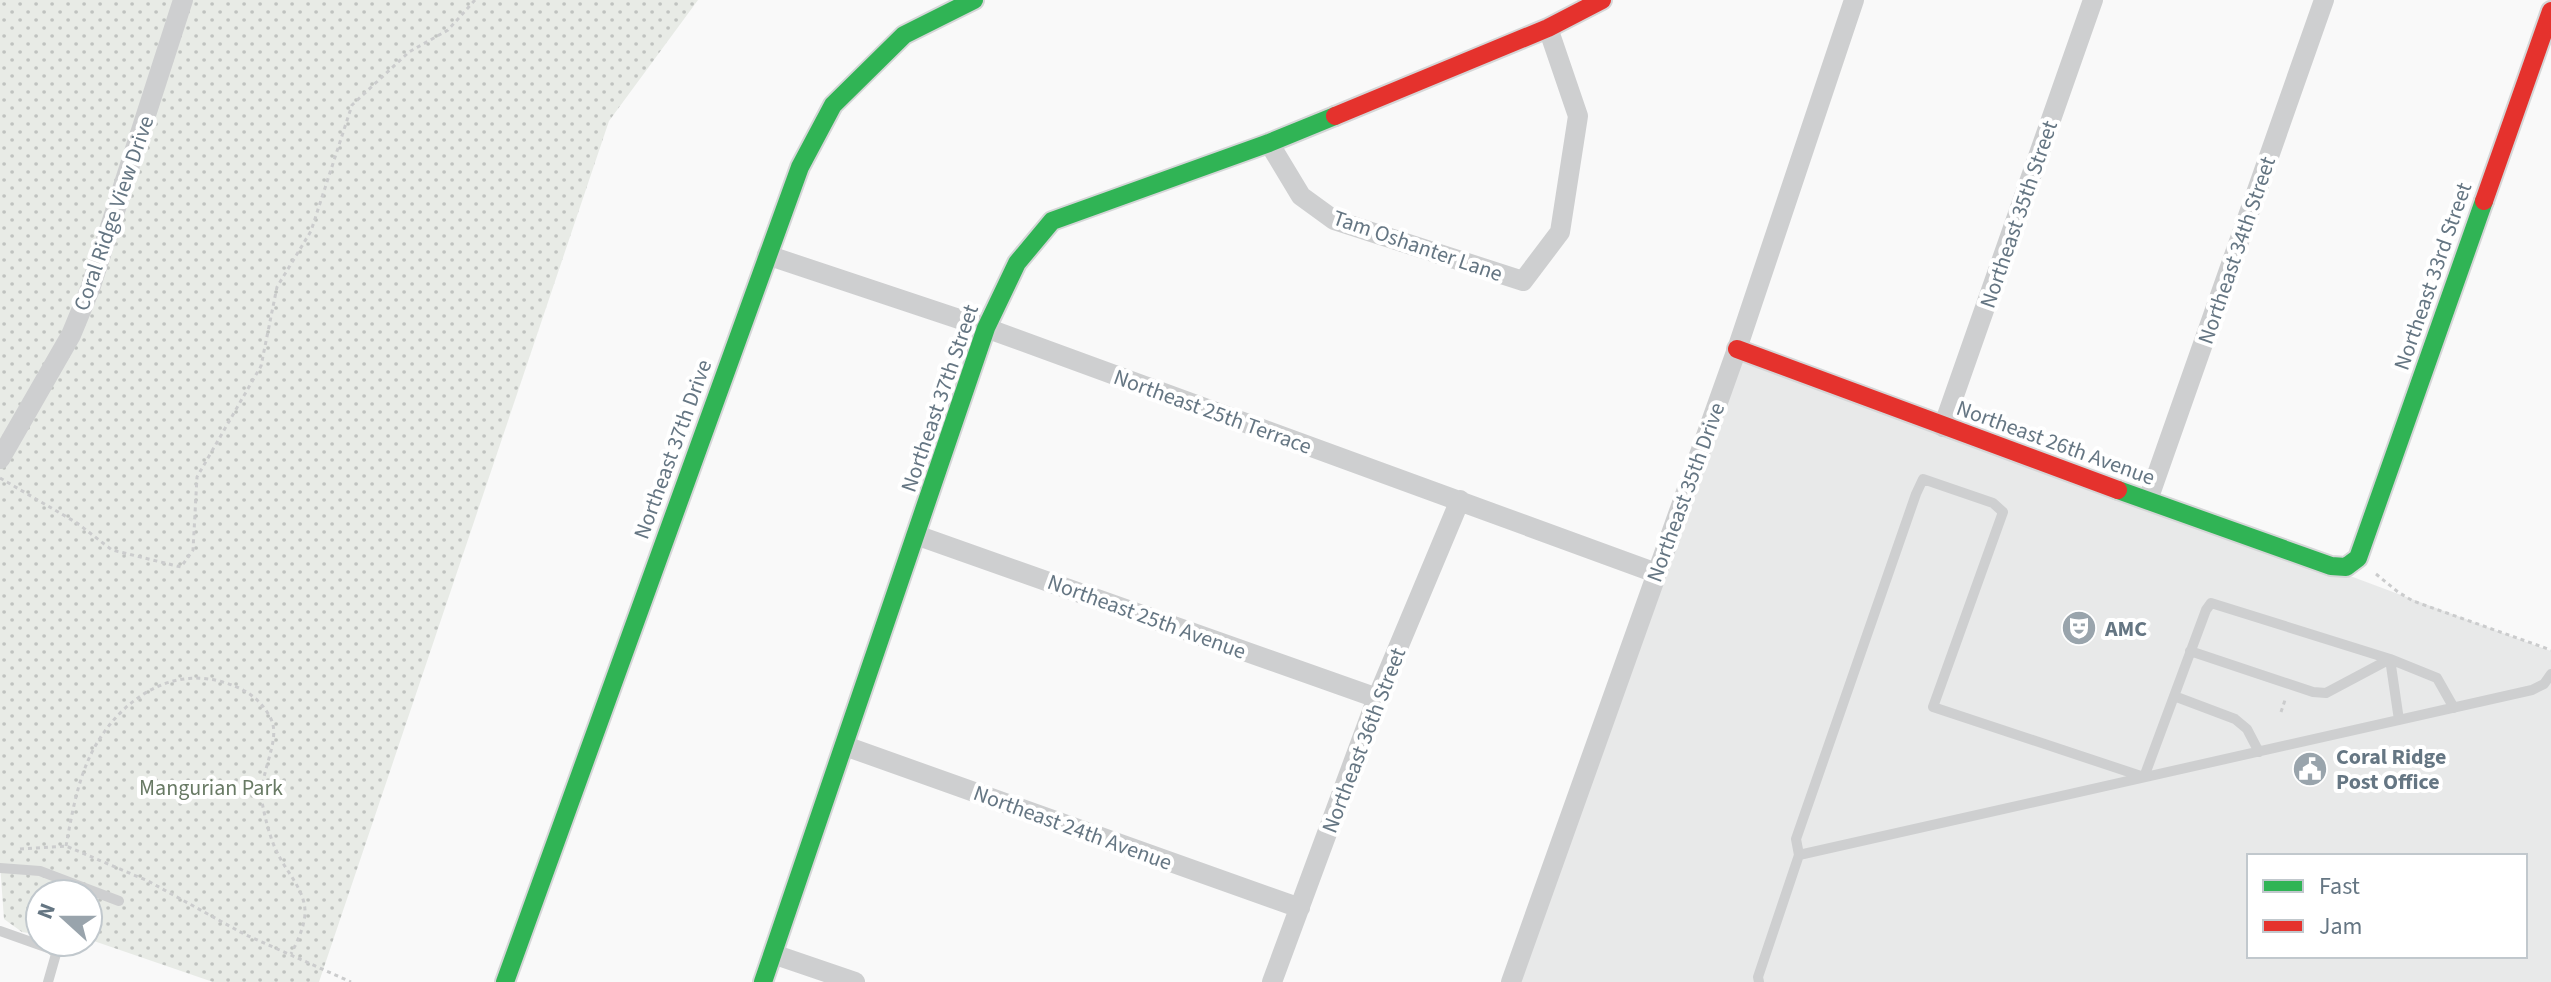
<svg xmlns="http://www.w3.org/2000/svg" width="2551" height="982" font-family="'Source Sans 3',sans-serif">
<defs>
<pattern id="grass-dots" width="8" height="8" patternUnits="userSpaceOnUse" patternTransform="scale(2)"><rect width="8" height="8" fill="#e8ebe6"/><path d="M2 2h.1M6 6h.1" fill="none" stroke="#c0c3c0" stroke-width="1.8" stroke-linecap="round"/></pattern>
</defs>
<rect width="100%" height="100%" fill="#f9f9f9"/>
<path fill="#e8e9e9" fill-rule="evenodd" d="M 1739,348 L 2551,651 L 2551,982 L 1512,982 ZM 2249,856 L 2525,856 L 2525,956 L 2249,956 Z"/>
<path fill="url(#grass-dots)" d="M 0,0 L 698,0 L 609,121 L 319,982 L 213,982 L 88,939 L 88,894 L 40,894 L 40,935 L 22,932 L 4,919 L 0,864 Z"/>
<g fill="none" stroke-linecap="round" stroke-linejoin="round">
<g stroke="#d5d6d7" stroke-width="22">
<path id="fast" d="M 2118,490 L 2331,566 L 2346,567 L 2358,558 L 2484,201
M 505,982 L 800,167 L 833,105 L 904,35 L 974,0
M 763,982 L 986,328 L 1017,263 L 1052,221 L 1269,143 L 1335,116"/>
</g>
<g stroke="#d5d6d7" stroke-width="22">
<path id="jam" d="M 1335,116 L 1548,28 L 1602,0
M 2484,201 L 2551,11
M 1737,349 L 2118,490"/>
</g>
<path stroke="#cbcccd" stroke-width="3" stroke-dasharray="4 4" stroke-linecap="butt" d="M 0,478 L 77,523 L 112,550 L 181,567 L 193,550 L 197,477 L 261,366 L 277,287 L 311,231 L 352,105 L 409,52 L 448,30 L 475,0
M 2376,574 L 2398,592 L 2413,601 L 2551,650
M 2281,712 L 2286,697
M 66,846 C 71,819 76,789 87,763 C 108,712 160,666 219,681 C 242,687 260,697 271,719 C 282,742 256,776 263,807 C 266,822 271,841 278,854 C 287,873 306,891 305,914 C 304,928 297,942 291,954
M 20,849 L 66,846 L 148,881 L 244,934 L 351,982"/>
<path stroke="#cecfd0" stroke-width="10" d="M 2190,651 L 2313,692 L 2326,693 L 2390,659 L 2437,678 L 2454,708
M 2174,696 L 2235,719 L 2247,729 L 2259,752
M 1799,855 L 1796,839 L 1916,494 L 1923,479 L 1993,503 L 2003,512 L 1933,707 L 2144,777 L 2206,610 L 2211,603 L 2390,659 L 2399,720
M 0,868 L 40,871 L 119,901
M 0,931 L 51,949 L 56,954 L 48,982
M 1759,982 L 1758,977 L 1799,855 L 2532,690 L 2544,684 L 2551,674"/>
<path stroke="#cecfd0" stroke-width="20" d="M 1269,143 L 1301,196 L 1334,220 L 1523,281 L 1560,232 L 1578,116 L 1548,28
M 767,255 L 986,328 L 1656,573
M 1943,427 L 2093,0
M 0,459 L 71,335 L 90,289 L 183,0
M 2148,500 L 2324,0
M 916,535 L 1377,698
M 845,746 L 1300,908
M 773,954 L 855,982
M 1272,982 L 1377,698 L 1460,500
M 1511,982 L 1737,349 L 1854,0"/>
<use href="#fast" stroke="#30b455" stroke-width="18"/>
<use href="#jam" stroke="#e5322d" stroke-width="18"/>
</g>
<defs>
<g id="theatre-disc" transform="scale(1.8)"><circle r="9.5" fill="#99a4ac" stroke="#fff"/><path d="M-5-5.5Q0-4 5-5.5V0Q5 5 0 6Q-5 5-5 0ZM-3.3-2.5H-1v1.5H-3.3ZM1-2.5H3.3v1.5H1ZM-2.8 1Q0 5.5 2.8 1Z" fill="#fff"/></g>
<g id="civic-disc" transform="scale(1.8)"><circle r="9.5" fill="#99a4ac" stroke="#fff"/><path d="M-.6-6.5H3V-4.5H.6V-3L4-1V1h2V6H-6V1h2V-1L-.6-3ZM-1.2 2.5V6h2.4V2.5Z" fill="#fff"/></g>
</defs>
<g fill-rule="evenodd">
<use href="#theatre-disc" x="2079" y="628"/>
<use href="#civic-disc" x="2310" y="769"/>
</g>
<g text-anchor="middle" stroke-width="8" stroke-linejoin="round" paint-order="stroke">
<g font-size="22" fill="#657683" stroke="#fff">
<text transform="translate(113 213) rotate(-71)" y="8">Coral Ridge View Drive</text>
<text transform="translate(2018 214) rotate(-71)" y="8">Northeast 35th Street</text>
<text transform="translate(1418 245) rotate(19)" y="8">Tam Oshanter Lane</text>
<text transform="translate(2236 250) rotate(-71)" y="8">Northeast 34th Street</text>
<text transform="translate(2432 276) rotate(-71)" y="8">Northeast 33rd Street</text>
<text transform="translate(939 398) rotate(-71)" y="8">Northeast 37th Street</text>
<text transform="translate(1213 411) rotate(20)" y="8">Northeast 25th Terrace</text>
<text transform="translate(2056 442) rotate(20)" y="8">Northeast 26th Avenue</text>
<text transform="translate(672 449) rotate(-70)" y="8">Northeast 37th Drive</text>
<text transform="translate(1685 492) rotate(-70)" y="8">Northeast 35th Drive</text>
<text transform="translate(1147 616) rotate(20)" y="8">Northeast 25th Avenue</text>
<text transform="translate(1363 740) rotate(-69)" y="8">Northeast 36th Street</text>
<text transform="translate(1073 827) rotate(20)" y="8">Northeast 24th Avenue</text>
</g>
<g font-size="22" font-weight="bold" fill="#657683" stroke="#fff" text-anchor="start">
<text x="2105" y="636">AMC</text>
<text x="2336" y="764">Coral Ridge<tspan x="2336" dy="25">Post Office</tspan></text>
</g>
<g font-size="22" fill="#687a64" stroke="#fff">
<text x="211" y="795">Mangurian Park</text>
</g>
</g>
<rect x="2247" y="854" width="280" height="104" fill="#ffffff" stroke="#c1c8cd" stroke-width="2"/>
<rect x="2263" y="880" width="40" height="12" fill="#30b455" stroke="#c1c8cd" stroke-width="2"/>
<text x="2319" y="894" font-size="24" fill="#657683">Fast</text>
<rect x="2263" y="920" width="40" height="12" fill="#e5322d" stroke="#c1c8cd" stroke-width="2"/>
<text x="2319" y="934" font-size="24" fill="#657683">Jam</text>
<g transform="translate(64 918) rotate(291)"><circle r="38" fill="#ffffff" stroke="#c1c8cd" stroke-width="2"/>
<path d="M0-6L14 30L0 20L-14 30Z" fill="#99a4ac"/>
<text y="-12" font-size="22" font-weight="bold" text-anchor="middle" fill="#657683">N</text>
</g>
</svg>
